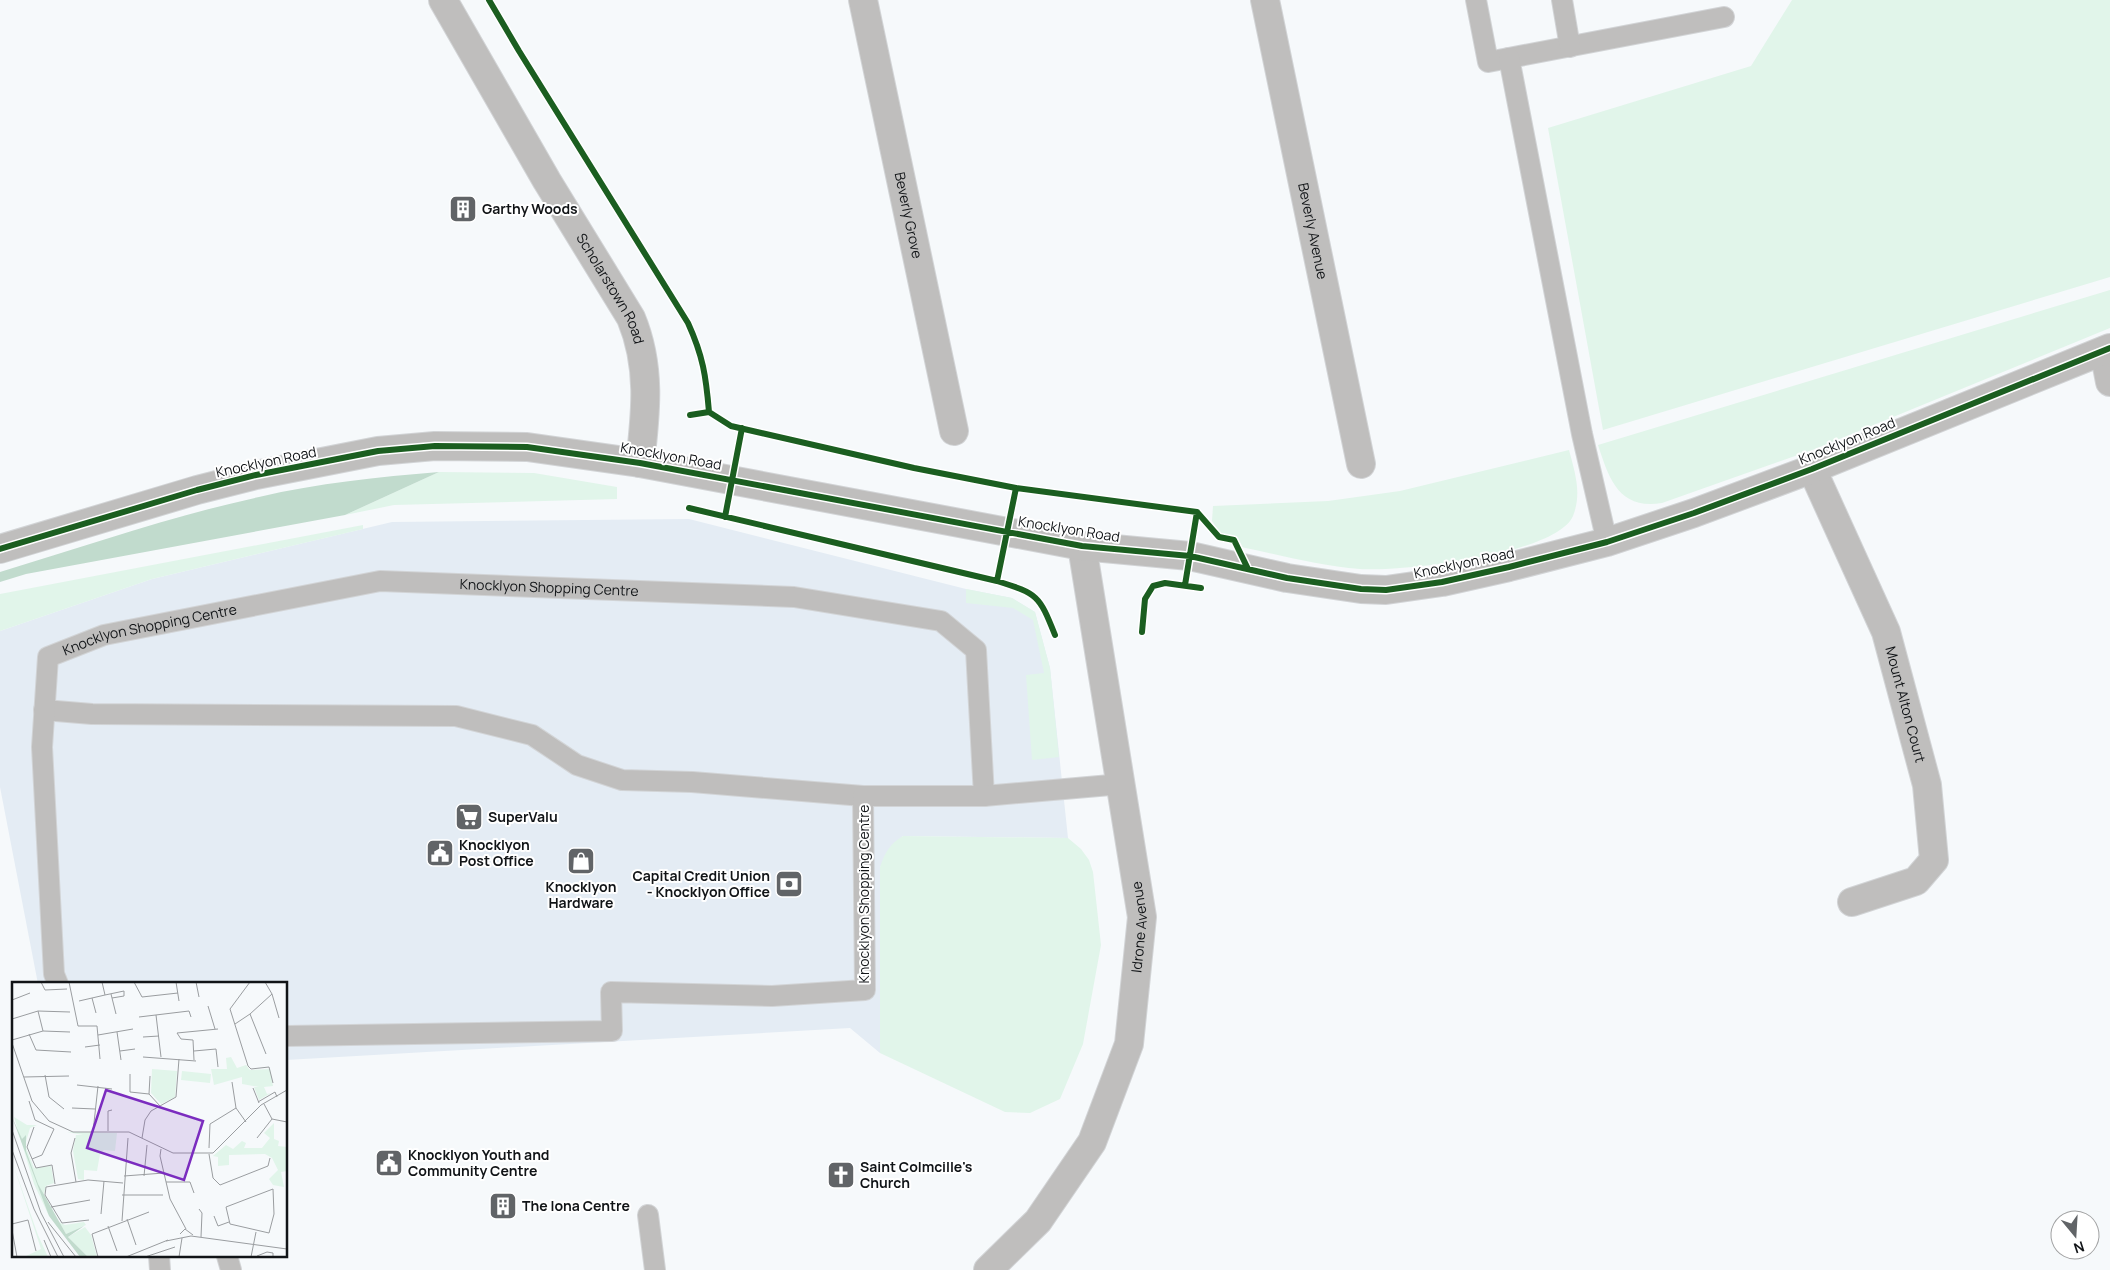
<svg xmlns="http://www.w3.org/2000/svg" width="2110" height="1270" font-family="Manrope,sans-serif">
<rect width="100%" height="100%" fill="#f6f9fb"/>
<path fill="#e4ecf4" d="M 689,519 L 966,589 L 1012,598 L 1035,612 L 1050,668 L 1068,838 L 903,836 L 880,867 L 880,1053 L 850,1028 L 286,1060 L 286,984 L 38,984 L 0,787 L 0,631 L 152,579 L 392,522 Z"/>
<path fill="#e1f5ea" d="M 1792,0 L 2110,0 L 2110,277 L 1603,430 L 1548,128 L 1751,66 Z
M 2110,290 L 2110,328 L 1815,449 L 1662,503 C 1619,510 1609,479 1598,445 Z
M 1569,450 C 1575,473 1582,493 1573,516 C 1556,555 1400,572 1360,569 C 1320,566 1280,555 1241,547 L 1236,537 L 1220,533 L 1212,521 L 1213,506 L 1328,501 L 1400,491 Z
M 439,472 L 534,473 L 617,487 L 617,499 L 394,505 L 345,515 Z
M 363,525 L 363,529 L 152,579 L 0,631 L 0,594 Z
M 966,589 L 1012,598 L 1035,612 L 1050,668 L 1059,757 L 1032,760 L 1026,675 L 1044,673 L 1033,620 L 1013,608 L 966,603 Z
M 903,836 L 1068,838 L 1081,849 L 1089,860 L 1093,872 L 1101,945 L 1083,1044 L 1060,1099 L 1030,1113 L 1005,1112 L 880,1053 L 880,867 C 885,852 890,844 903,836 Z"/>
<path fill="#c1dbcd" d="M 439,472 L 345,515 L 26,574 L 0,582 L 0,572 C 86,546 171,516 259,497 C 318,483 378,477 439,472 Z"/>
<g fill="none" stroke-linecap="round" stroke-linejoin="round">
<g stroke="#d2d4d6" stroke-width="22">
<g id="service">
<path d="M 1476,0 L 1488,62 L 1724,17"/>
<path d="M 1562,0 L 1570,47"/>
<path d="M 1509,58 L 1582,434 L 1607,542"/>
<path d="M 44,710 L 92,714 L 456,716 L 532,735 L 577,765 L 622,780 L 692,782 L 863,796"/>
<path id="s1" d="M 58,984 L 54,974 L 42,747 L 48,657 L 104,635 L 380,581 L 794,597 L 941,621 L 976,650 L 984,796"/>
<path d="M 286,1036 L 612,1031 L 611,992 L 772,996 L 865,990 L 863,796 L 984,796 L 1122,784"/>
<path d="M 648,1215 L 655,1270"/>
<path d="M 159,1256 L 160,1270"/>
<path d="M 227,1256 L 231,1270"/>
</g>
</g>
<g stroke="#d2d4d6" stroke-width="30">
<g id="minor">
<path id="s2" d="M 863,0 L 954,431"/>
<path id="s3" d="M 1265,0 L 1361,464"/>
<path d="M 2104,351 L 2110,382"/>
<path id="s4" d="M 1812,469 L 1886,632 L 1927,785 L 1934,860 L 1916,881 L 1852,902"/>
<path id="s5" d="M 988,1270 L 1038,1221 L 1092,1142 L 1129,1044 L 1142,917 L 1082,546"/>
</g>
</g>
<g stroke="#d2d4d6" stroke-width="30">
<g id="tertiary">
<path id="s6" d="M 443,0 L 547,181 L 631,318 C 651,366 646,412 640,463"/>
<path d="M 0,549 L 197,490 L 256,475 L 378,451 L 435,446 L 527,447 L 640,463 L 1082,546 L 1190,556 L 1287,578 L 1361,589 L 1386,590 L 1442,582 L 1509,567 L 1607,542 L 1694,513 L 1812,469 L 2110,348"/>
</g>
</g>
<use href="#service" stroke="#bfbebd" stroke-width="20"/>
<use href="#minor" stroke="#bfbebd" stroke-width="28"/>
<use href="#tertiary" stroke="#bfbebd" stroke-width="28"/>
<g stroke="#fff" stroke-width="9">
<path id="cycleway" d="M 489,0 L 519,51 L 688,323 C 703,356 706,376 709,412
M 690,415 L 709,412 L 731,426 L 914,468 L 1016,488 L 1197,512 L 1219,537 L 1234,540 L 1248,569
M 689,508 L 997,581 C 1038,594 1039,595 1055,635
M 725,517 L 742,428
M 0,549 L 197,490 L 256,475 L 378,451 L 435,446 L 527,447 L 640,463 L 1082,546 L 1190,556 L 1287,578 L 1361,589 L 1386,590 L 1442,582 L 1509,567 L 1607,542 L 1694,513 L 1812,469 L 2110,348
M 997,581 L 1016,488
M 1185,585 L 1197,512
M 1142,632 L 1145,599 L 1153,586 L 1165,583 L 1201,588"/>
</g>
<use href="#cycleway" stroke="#1b5e20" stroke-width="6"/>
</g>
<defs>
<g id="building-square" transform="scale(1.4375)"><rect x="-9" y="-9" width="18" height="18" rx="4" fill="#616467" stroke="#fff"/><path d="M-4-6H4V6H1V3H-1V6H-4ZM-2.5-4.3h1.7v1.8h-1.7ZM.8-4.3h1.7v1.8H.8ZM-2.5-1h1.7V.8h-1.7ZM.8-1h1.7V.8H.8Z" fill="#fff"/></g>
<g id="supermarket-square" transform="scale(1.4375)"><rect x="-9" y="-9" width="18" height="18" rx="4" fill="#616467" stroke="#fff"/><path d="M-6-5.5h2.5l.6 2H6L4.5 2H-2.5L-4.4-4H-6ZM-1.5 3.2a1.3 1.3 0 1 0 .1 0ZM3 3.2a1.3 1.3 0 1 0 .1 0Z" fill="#fff"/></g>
<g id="civic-square" transform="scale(1.4375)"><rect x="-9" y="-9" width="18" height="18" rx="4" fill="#616467" stroke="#fff"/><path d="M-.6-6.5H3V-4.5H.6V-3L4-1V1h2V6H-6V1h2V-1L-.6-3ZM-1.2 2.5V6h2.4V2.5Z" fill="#fff"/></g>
<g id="shop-square" transform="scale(1.4375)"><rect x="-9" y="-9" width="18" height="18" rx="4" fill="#616467" stroke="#fff"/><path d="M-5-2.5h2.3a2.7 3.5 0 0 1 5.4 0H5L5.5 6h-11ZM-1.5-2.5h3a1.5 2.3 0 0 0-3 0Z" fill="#fff"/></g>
<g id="bank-square" transform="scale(1.4375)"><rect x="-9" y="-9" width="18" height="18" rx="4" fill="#616467" stroke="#fff"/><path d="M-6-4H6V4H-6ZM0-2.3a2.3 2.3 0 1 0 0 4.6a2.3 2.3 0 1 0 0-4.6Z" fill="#fff"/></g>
<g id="church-square" transform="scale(1.4375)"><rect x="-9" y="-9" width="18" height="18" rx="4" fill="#616467" stroke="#fff"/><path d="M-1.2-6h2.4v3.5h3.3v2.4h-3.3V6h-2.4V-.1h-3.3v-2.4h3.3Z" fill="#fff"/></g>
</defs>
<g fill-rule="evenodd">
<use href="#building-square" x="463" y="209"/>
<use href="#supermarket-square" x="469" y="817"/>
<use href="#civic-square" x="440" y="853"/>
<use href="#shop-square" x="581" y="861"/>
<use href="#bank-square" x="789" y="884"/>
<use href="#civic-square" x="389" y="1163"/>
<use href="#church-square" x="841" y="1175"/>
<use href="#building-square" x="503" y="1206"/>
</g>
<g text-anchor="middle" stroke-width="4" stroke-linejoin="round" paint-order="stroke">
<g font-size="14" font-weight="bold" fill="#111417" stroke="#fff" text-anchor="start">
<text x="482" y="214">Garthy Woods</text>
<text x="488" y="822">SuperValu</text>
<text x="459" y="850">Knocklyon<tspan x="459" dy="16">Post Office</tspan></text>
<text x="770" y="881" text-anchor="end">Capital Credit Union<tspan x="770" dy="16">- Knocklyon Office</tspan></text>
<text x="581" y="892" text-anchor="middle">Knocklyon<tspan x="581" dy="16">Hardware</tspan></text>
<text x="408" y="1160">Knocklyon Youth and<tspan x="408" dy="16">Community Centre</tspan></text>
<text x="860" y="1172">Saint Colmcille's<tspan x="860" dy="16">Church</tspan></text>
<text x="522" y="1211">The Iona Centre</text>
</g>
<g font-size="14" fill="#111417" stroke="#fff">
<text dy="5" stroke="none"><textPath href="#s2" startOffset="220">Beverly Grove</textPath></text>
<text dy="5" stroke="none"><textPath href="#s3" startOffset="236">Beverly Avenue</textPath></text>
<text dy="5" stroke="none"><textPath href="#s6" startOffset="334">Scholarstown Road</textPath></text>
<text transform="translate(1847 441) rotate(-22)" y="5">Knocklyon Road</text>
<text transform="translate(671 456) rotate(10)" y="5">Knocklyon Road</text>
<text transform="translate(266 462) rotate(-12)" y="5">Knocklyon Road</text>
<text transform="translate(1069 529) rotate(9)" y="5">Knocklyon Road</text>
<text transform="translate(1464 563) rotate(-12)" y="5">Knocklyon Road</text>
<text dy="5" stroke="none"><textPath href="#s1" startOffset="839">Knocklyon Shopping Centre</textPath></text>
<text dy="5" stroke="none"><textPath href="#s1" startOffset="434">Knocklyon Shopping Centre</textPath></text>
<text dy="5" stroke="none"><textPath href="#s4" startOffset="254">Mount Alton Court</textPath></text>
<text transform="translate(864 894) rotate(-90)" y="5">Knocklyon Shopping Centre</text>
<text dy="5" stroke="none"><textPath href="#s5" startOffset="388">Idrone Avenue</textPath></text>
</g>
</g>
<g transform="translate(12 982)">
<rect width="275" height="275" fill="#f6f9fb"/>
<path d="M 219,75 L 225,86 L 234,83 L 238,88 L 258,87 L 261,104 L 252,105 L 255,112 L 259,111 L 247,118 L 242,105 L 247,105 L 230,102 L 230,95 L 202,103 L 199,87 L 215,87 L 214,76 ZM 140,87 L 165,89 L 163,115 L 149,122 L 139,111 ZM 170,89 L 199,92 L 198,101 L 169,98 ZM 2,135 L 15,143 L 25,143 L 18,146 L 13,163 L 22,186 L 39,184 L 42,201 L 34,204 L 32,212 L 47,240 L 53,243 L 72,240 L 74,243 L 54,252 L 32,216 L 37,234 L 22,202 ZM 262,141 L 262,157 L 267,159 L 266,164 L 275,165 L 275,189 L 269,190 L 272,205 L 261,203 L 257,197 L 266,188 L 260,176 L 253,172 L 217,173 L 217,183 L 206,184 L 206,175 L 201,174 L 201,185 L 201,174 L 214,163 L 221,167 L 230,159 L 234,161 L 232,166 L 250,166 L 258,156 L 252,151 ZM 55,150 L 105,151 L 103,169 L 92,168 L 88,172 L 85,189 L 72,188 L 72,198 L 66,197 L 61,169 L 64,153 L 71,153 ZM 0,179 L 26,253 L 36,275 L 12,275 L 29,267 ZM 73,245 L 79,253 L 85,275 L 76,275 L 56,255 Z" fill="#e1f5ea"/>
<path d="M 0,135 L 10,157 L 14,153 L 14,169 L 26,202 L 54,252 L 72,244 L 56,255 L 76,275 L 68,275 L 37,234 Z" fill="#c1dbcd"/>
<path fill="none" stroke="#9a9da0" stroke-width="1" d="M 29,0 L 33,8 L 55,7M 57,0 L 66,44 L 85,44 L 88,77M 122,0 L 130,15 L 166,11M 164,0 L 167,19M 184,0 L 187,15M 238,0 L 218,27 L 236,84 L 239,87 L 257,85 L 261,101M 253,0 L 260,12 L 238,32 L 254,72M 99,12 L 104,32M 260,12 L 267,36M 93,13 L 112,9 L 112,14 L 100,16M 80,16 L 84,31M 0,18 L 18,11M 67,19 L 93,13 L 90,0M 196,24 L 203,47M 144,33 L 149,75M 127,35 L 177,29 L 179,35M 0,37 L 26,29 L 58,30M 223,42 L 238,32M 31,49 L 58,50M 105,50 L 109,78M 17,52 L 24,68 L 59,70M 86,53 L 121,47M 131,55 L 147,54M 0,58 L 31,49 L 26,29M 0,61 L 20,119 L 37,139 L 61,150 L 117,150 L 161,171 L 201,171 L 249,123 L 275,108M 73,65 L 88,63M 108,69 L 123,67M 182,69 L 204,67 L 206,85M 131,75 L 184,79M 182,78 L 181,58 L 169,57 L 165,51 L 206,47M 118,92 L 118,110 L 137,112 L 148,124M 33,93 L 37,115 L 52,127M 12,95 L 57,94M 220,100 L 224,126 L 234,140M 65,103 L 100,107M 241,106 L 247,121M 137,112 L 138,94M 17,119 L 23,138 L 42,147 L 30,173 L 20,177M 246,120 L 263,110 L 265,115M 252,122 L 260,137 L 275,140M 60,126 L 83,127M 22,145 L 15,165 L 24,186 L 40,183 L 43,202M 0,148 L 29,231 L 52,275M 96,149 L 96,129 L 100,128M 81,150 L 86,104M 63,156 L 59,171 L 64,200M 130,156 L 133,138 L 139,129 L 164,115 L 167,77M 245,156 L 260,137M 197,166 L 198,142 L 224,126M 149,167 L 148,174 L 158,217 L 174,247M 0,168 L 22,227 L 46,275M 197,172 L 201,196 L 208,203 L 256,184 L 258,176M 112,194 L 152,191M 132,194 L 135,163M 154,200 L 178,200 L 182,211M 261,207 L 262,232 L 257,251 L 218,242 L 214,225 ZM 110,213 L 151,213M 39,225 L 78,218M 187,227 L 190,231 L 189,255M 89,232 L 92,199M 202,234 L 206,244 L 217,240M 115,237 L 124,263M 77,238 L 50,241 L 33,213 L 34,205 L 76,198 L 111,201M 110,239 L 116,156M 36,240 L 64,275M 0,242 L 16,238 L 24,269M 96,244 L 105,269M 0,248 L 5,275M 168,252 L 173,247 L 181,253M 32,258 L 39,275M 154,259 L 179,254 L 275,267M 245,274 L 255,270 L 261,271 L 261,275M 86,275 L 80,252 L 137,230M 114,275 L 156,258M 133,275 L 163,265M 167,275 L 170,256M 239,275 L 244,250"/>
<path fill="#7b2cbf" fill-opacity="0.15" stroke="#7b2cbf" stroke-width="2.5" d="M 94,108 L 191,139 L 172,198 L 75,166 Z"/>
<rect width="275" height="275" fill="none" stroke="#111417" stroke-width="2.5"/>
</g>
<g transform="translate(2075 1235) rotate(162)"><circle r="24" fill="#ffffff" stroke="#a0a1a2"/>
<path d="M0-4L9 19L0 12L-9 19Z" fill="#616467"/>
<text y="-8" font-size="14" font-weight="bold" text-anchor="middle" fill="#111417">N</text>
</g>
</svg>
